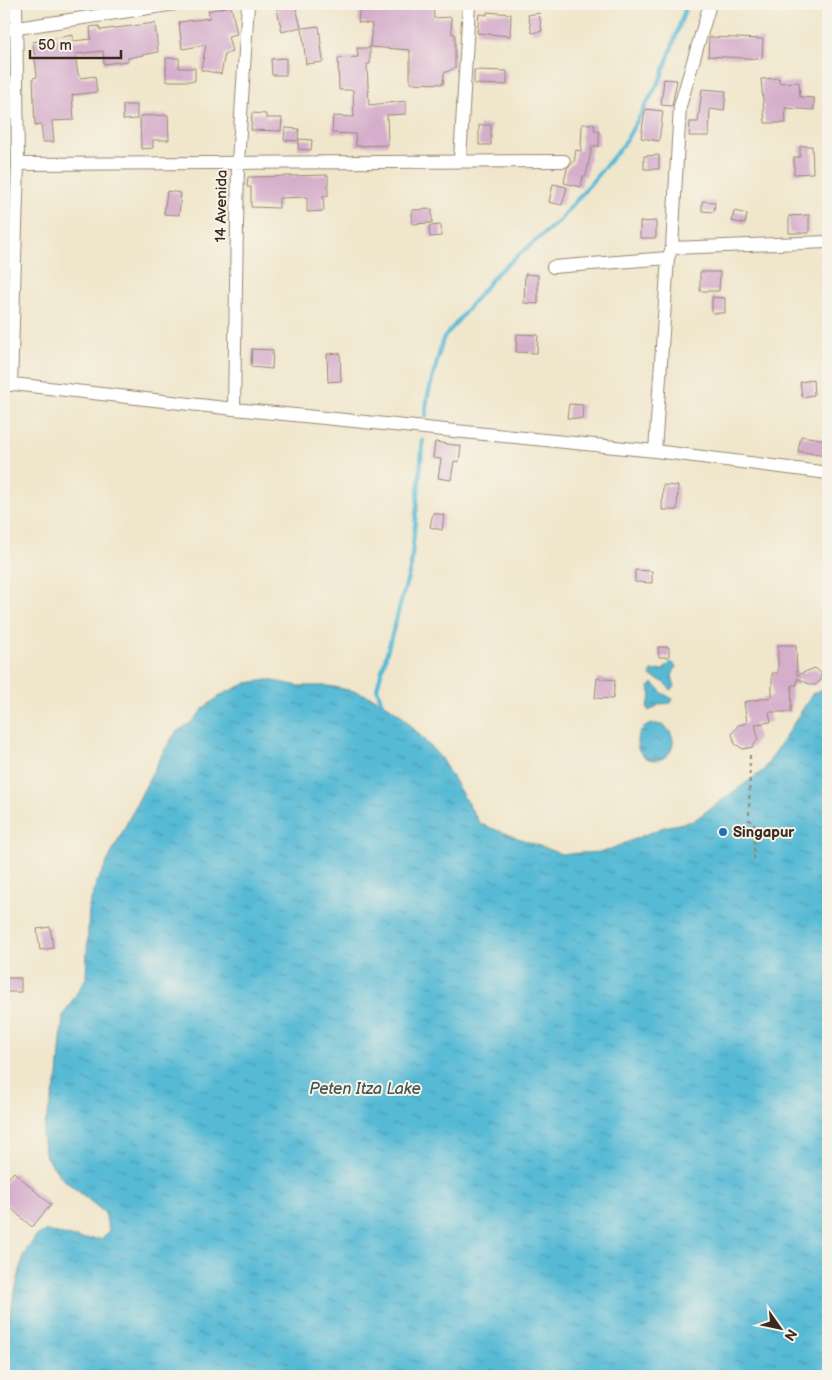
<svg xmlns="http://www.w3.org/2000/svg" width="832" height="1380" font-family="'Balsamiq Sans',sans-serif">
<defs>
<pattern id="water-ripples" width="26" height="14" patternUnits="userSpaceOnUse" patternTransform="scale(1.25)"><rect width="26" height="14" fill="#56bad5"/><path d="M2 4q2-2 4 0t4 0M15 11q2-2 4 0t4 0" fill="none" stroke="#4897ac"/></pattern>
</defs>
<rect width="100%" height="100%" fill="#f7f3e8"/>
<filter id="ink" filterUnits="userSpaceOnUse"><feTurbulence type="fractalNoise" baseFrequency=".02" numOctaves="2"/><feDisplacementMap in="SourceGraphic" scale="10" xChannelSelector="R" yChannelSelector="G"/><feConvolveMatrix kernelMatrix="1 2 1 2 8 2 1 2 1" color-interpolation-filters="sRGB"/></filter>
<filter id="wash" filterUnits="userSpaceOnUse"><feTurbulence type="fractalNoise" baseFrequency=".0096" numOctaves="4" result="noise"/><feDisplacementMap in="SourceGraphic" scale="20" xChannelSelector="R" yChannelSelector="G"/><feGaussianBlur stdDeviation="1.12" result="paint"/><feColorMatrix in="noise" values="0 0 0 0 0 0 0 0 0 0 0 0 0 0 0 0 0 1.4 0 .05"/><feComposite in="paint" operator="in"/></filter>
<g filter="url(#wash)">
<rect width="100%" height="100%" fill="#f0e6cb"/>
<path fill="url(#water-ripples)" stroke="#48727a" d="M 671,662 L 676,666 L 672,676 L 675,687 L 671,690 L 662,681 L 650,676 L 652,671 L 663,670 Z
M 268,680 L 299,686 L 329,686 L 358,692 L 381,701 L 401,715 L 440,757 L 480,824 L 561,854 L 603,852 L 664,827 L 693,821 L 764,770 L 813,693 L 828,687 L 828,1376 L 4,1376 L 4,1338 L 24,1254 L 36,1236 L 47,1231 L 82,1239 L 101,1239 L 109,1231 L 105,1213 L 62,1178 L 46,1157 L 42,1136 L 58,1076 L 63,1016 L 86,978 L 89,906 L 97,882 L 162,754 L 176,732 L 192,722 L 206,706 L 223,694 L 247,683 Z
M 653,683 L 662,693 L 673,699 L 671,703 L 660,704 L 649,711 L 647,707 L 651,697 L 649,687 Z
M637 742a18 18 0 1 1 36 0a18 18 0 1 1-36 0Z"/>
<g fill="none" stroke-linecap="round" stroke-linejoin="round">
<path stroke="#56bad5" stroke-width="4" d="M 426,417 L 427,399 L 443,339 L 497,273 L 558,222 L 624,144 L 661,78 L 687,4
M 381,701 L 377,688 L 411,566 L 423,440"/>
</g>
<g id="blocks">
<path fill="#d5aecc" d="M 283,4 L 295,4 L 301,27 L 282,32 L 276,5 Z
M 393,4 L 433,4 L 434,18 L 451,17 L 452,34 L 455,34 L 455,68 L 444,73 L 443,84 L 410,83 L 410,50 L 370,47 L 372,24 L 358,22 L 360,5 L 394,8 Z
M 231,6 L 237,34 L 228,36 L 232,52 L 225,54 L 221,74 L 201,70 L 206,45 L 182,49 L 179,22 L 210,18 L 208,11 Z
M 487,12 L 511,14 L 510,36 L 477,33 L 479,14 L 487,15 Z
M 539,13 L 542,31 L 532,33 L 528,15 Z
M 155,23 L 158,52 L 128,58 L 128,61 L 104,64 L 103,51 L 75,54 L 78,74 L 81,78 L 95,76 L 97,92 L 72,95 L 74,120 L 52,121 L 54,142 L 43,142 L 41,125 L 35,126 L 33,78 L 37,77 L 33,42 L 73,35 L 73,41 L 91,39 L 90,27 L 99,26 L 100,30 Z
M 319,26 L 323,62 L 306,64 L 302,28 Z
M 709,37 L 763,39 L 762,59 L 708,56 Z
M 357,48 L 370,48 L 370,64 L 367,64 L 369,105 L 406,101 L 406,114 L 387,115 L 388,145 L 356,146 L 355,134 L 332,133 L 333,116 L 354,117 L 353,90 L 339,90 L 338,58 L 358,57 Z
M 166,58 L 179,58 L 179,68 L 195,68 L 195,81 L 166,81 Z
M 286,58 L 286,75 L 272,75 L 271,59 Z
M 474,70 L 507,71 L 507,85 L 474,84 Z
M 779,78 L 779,83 L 799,82 L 800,97 L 814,98 L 814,110 L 785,108 L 786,123 L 765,123 L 761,79 Z
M 664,79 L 677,80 L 672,106 L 661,105 Z
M 702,89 L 726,91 L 724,111 L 710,109 L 709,136 L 689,136 L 690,122 L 698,122 Z
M 123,105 L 137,105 L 137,119 L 123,120 Z
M 645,109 L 663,111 L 659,141 L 641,138 Z
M 252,113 L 266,114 L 266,118 L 282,118 L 281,131 L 251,130 Z
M 168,115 L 169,140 L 153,140 L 153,148 L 141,149 L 140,116 Z
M 582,124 L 594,124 L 595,131 L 599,131 L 599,146 L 592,146 L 586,176 L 583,176 L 581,187 L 564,183 L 567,168 L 574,162 L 576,150 L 581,151 Z
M 479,125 L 491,125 L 491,145 L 479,145 Z
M 285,128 L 299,129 L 298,141 L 284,140 Z
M 299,139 L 312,140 L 311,150 L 298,149 Z
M 800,146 L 812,146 L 813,173 L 794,174 L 794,157 L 800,157 Z
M 659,155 L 659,169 L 644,169 L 644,156 Z
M 328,175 L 328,196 L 323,196 L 324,211 L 307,212 L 307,197 L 279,198 L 279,208 L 251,207 L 251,187 L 247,187 L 248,177 Z
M 553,184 L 567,187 L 562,205 L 549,202 Z
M 167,191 L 181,193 L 179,215 L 164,214 Z
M 702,201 L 715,202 L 714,212 L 702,211 Z
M 432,209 L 432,223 L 412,224 L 412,210 Z
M 734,211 L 747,214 L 745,224 L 732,221 Z
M 809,215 L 809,233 L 789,233 L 789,216 Z
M 656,221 L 656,238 L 640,238 L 640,222 Z
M 441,225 L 441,236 L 430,237 L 429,226 Z
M 700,272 L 720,272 L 719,291 L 700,291 Z
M 525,274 L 538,275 L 538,304 L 524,303 Z
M 712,297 L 725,298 L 725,313 L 712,313 Z
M 517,334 L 538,335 L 537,353 L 516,352 Z
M 252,349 L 273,350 L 272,369 L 251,367 Z
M 340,353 L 341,381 L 328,382 L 327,354 Z
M 813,380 L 814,395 L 802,397 L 800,382 Z
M 569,404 L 583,405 L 582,419 L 567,418 Z
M 801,436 L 828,440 L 825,456 L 798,451 Z
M 435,442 L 461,446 L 459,462 L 454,461 L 451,480 L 438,478 L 441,459 L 433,458 Z
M 663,485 L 678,486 L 677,510 L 662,510 Z
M 433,513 L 444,515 L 442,530 L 430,527 Z
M 635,570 L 652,571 L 652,583 L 635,582 Z
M 778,645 L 796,645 L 797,675 L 815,668 L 821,673 L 821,680 L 815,685 L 811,685 L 797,678 L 797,685 L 792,685 L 791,712 L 769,712 L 771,722 L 755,724 L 758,738 L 753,747 L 743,749 L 735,744 L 732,734 L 738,725 L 747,723 L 744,702 L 772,697 L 772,673 L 778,673 Z
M 658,647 L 669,647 L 669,657 L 659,657 Z
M 597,678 L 615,680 L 613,699 L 595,698 Z
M 50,927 L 53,948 L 40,950 L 37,929 Z
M 4,978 L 21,978 L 21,992 L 4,992 Z
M 14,1172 L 51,1205 L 32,1227 L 4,1202 L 4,1183 Z"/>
</g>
</g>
<g filter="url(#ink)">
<use href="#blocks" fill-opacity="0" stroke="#968874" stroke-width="1"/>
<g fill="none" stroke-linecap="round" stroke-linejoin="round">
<g stroke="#968874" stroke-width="14">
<path id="street" d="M 4,30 L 175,4
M 460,160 L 469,4
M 18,164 L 564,161
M 672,248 L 828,242
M 553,267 L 668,258
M 4,383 L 234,409 L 655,451 L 828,473
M 11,385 L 18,164 L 16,4
M 234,409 L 238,163 L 248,4
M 655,451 L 668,258 L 672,248 L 680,106 L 710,4"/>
</g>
<path stroke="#968874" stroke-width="2" stroke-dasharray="4 4" stroke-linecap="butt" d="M 750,755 L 749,820 L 754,822 L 754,860"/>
<use href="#street" stroke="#fff" stroke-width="12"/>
</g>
</g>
<circle fill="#1f6fb2" stroke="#f7f3e8" stroke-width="2" cx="723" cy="832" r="5"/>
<g text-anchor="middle" stroke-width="4" stroke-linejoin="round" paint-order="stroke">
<g font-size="15" fill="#3b2a1e" stroke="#f7f3e8">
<text transform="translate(221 206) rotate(-89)" y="5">14 Avenida</text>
</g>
<g font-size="15" font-weight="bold" fill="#3b2a1e" stroke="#f7f3e8" text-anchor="start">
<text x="733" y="837">Singapur</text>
</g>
<g font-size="16" font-style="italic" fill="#435555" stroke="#f7f3e8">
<text x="365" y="1094">Peten Itza Lake</text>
</g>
</g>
<rect width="832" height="1380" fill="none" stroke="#f7f3e8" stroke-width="20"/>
<g transform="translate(780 1328) rotate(123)" stroke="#f7f3e8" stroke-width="4" paint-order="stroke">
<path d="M0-4L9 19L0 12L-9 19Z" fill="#3b2a1e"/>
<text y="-8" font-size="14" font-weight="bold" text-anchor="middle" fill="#3b2a1e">N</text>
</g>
<path d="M30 50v8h91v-8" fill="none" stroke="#3b2a1e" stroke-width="2.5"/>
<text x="38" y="50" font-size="15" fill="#3b2a1e" stroke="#f7f3e8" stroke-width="4" paint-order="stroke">50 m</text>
</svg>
